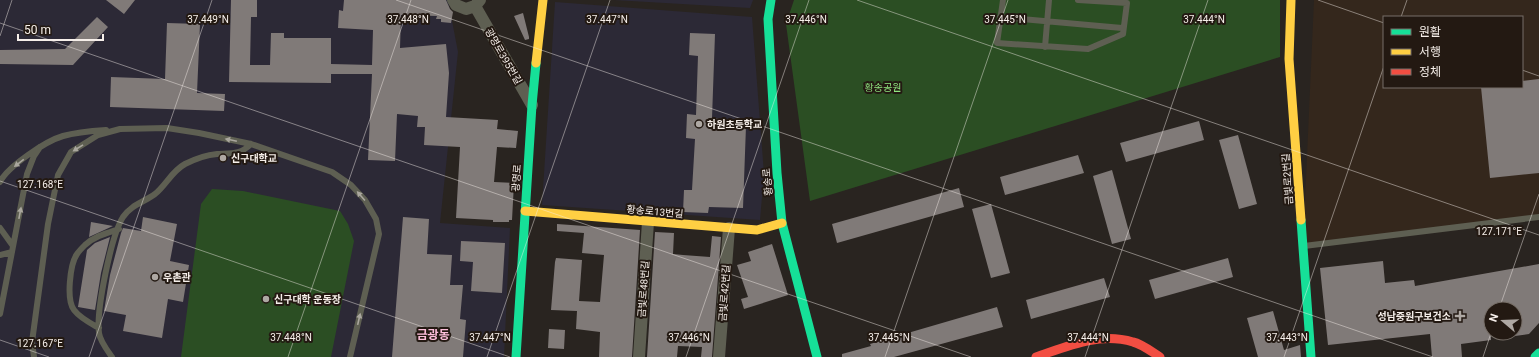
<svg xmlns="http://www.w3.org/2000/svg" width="1539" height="357" font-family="Roboto,'Noto Sans KR',sans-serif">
<rect width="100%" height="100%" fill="#292420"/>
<path fill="#34271c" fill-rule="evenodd" d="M 1314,0 L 1539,0 L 1539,217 L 1303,246 ZM 1384,17 L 1522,17 L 1522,87 L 1384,87 Z"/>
<path fill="#2c2936" d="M 0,0 L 448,0 L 458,52 L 440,223 L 510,228 L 504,357 L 0,357 Z
M 614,0 L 753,0 L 750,8 Z
M 555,2 L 752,17 L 764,174 L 760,220 L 542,205 Z"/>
<path fill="#2b4e23" d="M 794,0 L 1280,0 L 1280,57 L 810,201 L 786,24 Z
M 212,189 L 243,191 L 340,211 L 348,224 L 354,241 L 331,357 L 181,357 L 201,204 Z"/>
<path fill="#807a78" d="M 106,0 L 135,0 L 124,14 Z
M 231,0 L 257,0 L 257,17 L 251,17 L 250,65 L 270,65 L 271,33 L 284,33 L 284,38 L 331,38 L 331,64 L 372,65 L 373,30 L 338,28 L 339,10 L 343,11 L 344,0 L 446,0 L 450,9 L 453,12 L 451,23 L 441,22 L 441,19 L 436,19 L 437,16 L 401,15 L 400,48 L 446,44 L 449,73 L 446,117 L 498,120 L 497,129 L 518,131 L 516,148 L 497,147 L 494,182 L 514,183 L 512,220 L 509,220 L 509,222 L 493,222 L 493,220 L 456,218 L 460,147 L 424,145 L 425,127 L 417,127 L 418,116 L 397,114 L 395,161 L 368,160 L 372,74 L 331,74 L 331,83 L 229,82 Z
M 523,13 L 529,37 L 529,39 L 525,40 L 514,16 Z
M 97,17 L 108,27 L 73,65 L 0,64 L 0,50 L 65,49 Z
M 167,23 L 200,24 L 197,93 L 225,94 L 224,111 L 110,107 L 111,77 L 165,79 Z
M 690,33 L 715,34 L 712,118 L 733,120 L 732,126 L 746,126 L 743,208 L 709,207 L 708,213 L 683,212 L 684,190 L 692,190 L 695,139 L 686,138 L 687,114 L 696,115 L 698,56 L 689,55 Z
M 1539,79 L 1539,173 L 1490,178 L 1481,87 L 1522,87 L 1522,81 Z
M 1199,121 L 1204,140 L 1126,162 L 1120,143 Z
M 1238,135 L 1257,204 L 1239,209 L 1219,140 Z
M 1078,155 L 1084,173 L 1005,195 L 1000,177 Z
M 1112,170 L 1131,239 L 1112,244 L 1093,176 Z
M 959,188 L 964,207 L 837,243 L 832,224 Z
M 991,204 L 1010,273 L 991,278 L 972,209 Z
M 143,217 L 177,224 L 170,261 L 189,265 L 183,302 L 168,299 L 162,338 L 123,331 L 126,315 L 104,311 L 110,275 L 121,233 L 123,228 L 141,231 Z
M 403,217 L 429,219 L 427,254 L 452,255 L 450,285 L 463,285 L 460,319 L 466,320 L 463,357 L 392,357 Z
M 91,222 L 113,226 L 89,237 Z
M 557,224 L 640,230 L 632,357 L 599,357 L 600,332 L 576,329 L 577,311 L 551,310 L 555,262 L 556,258 L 582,260 L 579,301 L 600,302 L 602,278 L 604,255 L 582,253 L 584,233 L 557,231 Z
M 655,232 L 674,233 L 673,254 L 683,255 L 710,257 L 712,236 L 721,237 L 712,357 L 701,357 L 702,347 L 678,346 L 677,357 L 647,357 Z
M 110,237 L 101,273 L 95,310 L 78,307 L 87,250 L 95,243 Z
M 461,241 L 505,243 L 502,293 L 471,291 L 473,262 L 460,261 Z
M 772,244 L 788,295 L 744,309 L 741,299 L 748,297 L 737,265 L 751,261 L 748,252 Z
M 1228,258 L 1233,277 L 1155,299 L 1149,280 Z
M 1383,261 L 1385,283 L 1414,280 L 1415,286 L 1539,264 L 1539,323 L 1529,334 L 1515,336 L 1515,309 L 1491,309 L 1491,340 L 1461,344 L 1462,357 L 1432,357 L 1430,334 L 1328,345 L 1320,268 Z
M 1104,278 L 1110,297 L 1031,319 L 1026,300 Z
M 997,307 L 1003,327 L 894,357 L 842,357 L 842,354 L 871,346 L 870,344 Z
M 1273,311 L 1284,350 L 1300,345 L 1301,357 L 1258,357 L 1247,318 Z
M 549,329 L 565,330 L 564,349 L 548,348 Z"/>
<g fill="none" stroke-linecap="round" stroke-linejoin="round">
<path stroke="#5e5f52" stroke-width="6" d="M 1003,0 L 997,43 L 1088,49 L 1123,34 L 1127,3 L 1078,0
M 1000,17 L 1122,28
M 1045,47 L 1049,0
M 0,182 C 8,166 46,141 63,136 C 77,132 91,131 106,130
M 0,228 L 13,246
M 1304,246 L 1539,217
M 0,255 L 12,252
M 0,314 L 27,174 L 34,156 L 40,147
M 99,328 C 90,323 80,318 74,310 C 66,300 70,264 77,254 C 79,251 83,247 85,245 C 95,236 107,233 119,229
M 34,357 L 32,342 L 48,224 L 58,175 L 71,152 L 98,135 L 120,129 L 167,128 L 199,133 L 251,144 L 332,172 L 351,185 L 365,200 L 376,219 L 379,234 L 350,357
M 112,357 C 107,350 100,341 99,333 C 96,311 111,236 123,217 C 131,205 144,202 155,194 C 166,185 172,171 185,164 C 195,159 206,155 217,154 C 231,153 240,155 251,144"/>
<path stroke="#5e5f52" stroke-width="12" d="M 453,0 L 456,5 L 466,9 L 475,6 L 480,0
M 475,6 L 532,105
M 639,357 L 648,222
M 719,357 L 729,228"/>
<path stroke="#16e098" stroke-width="9" d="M 771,0 L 768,19 L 777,173 L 782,223 L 817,357
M 1301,220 L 1311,357
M 516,357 L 532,105 L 536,63
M 1535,357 L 1539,353"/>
<path stroke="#ffcf43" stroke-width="9" d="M 1291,0 L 1289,59 L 1301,220
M 536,63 L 543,0
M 525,211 L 757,230 L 782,223"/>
<path stroke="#f24e42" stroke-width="9" d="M 1036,357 C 1068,346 1099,332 1133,342 C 1142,344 1152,352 1160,357"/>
</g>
<defs><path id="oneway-solid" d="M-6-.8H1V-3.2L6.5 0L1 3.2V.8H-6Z"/></defs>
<g fill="#aaa79e">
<use href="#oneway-solid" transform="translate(231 140) rotate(-168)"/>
<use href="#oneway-solid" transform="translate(78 148) rotate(148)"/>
<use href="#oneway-solid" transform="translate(19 163) rotate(143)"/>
<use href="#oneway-solid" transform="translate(361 196) rotate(-131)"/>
<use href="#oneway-solid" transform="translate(20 213) rotate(-79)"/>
<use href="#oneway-solid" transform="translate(359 319) rotate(-77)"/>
</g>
<path fill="none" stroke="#f6efea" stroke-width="1" stroke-opacity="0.45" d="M 396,0 L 1433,357M 857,0 L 1539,235M 1318,0 L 1384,23M 1401,17 L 1407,0M 0,23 L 971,357M 0,36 L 12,0M 1522,70 L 1539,76M 0,181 L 510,357M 1499,309 L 1539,194M 0,340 L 49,357M 89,357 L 212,0M 288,357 L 411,0M 487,357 L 610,0M 686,357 L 809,0M 885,357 L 1008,0M 1085,357 L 1208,0M 1284,357 L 1384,66M 1483,357 L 1491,333"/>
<g fill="#aea8a3" stroke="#231912" stroke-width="1.5">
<circle cx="699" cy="124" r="4"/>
<circle cx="223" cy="158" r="4"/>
<circle cx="155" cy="277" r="4"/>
<circle cx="266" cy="299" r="4"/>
<path d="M1458 310h4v4h4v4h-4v4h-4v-4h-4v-4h4z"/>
</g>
<g text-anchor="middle" stroke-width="4" stroke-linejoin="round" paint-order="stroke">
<g font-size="10" fill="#f6efea" stroke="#231912">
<text transform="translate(504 56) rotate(60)" y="4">광명로395번길</text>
<text transform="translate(516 178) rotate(-86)" y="4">광명로</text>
<text transform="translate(1287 179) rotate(-94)" y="4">금빛로2번길</text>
<text transform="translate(767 182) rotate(-95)" y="4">황송로</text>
<text transform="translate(655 211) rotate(5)" y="4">황송로13번길</text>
<text transform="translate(643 289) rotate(-86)" y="4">금빛로48번길</text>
<text transform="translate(724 293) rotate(-86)" y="4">금빛로42번길</text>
</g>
<g font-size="10" fill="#91e781" stroke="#231912">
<text x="883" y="91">황송공원</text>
</g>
<g font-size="10" font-weight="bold" fill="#f6efea" stroke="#231912" text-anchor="start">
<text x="707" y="128">하원초등학교</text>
<text x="231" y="162">신구대학교</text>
<text x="163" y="281">우촌관</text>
<text x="274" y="303">신구대학 운동장</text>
<text x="1451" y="320" text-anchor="end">성남중원구보건소</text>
</g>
<g font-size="12" font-weight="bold" fill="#febfdb" stroke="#231912">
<text x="433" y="339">금광동</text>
</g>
</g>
<g font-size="10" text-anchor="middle" fill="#f6efea" stroke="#231912" stroke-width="4" stroke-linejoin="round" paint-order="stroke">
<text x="208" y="23">37.449°N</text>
<text x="408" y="23">37.448°N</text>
<text x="607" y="23">37.447°N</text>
<text x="806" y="23">37.446°N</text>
<text x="1005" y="23">37.445°N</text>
<text x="1204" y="23">37.444°N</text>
<text x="40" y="188">127.168°E</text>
<text x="1499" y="235">127.171°E</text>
<text x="291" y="341">37.448°N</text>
<text x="490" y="341">37.447°N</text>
<text x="689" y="341">37.446°N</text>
<text x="889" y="341">37.445°N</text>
<text x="1088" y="341">37.444°N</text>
<text x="1287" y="341">37.443°N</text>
<text x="40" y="347">127.167°E</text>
</g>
<rect x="1383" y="16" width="140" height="72" fill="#231912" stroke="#776f68"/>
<rect x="1391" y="29" width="20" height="6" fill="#16e098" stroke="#776f68"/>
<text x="1419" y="36" font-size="12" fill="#f6efea">원활</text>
<rect x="1391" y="49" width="20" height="6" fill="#ffcf43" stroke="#776f68"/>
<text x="1419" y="56" font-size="12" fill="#f6efea">서행</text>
<rect x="1391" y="69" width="20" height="6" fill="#f24e42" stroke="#776f68"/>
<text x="1419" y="76" font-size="12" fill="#f6efea">정체</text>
<g transform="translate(1503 321) rotate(289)"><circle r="19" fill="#231912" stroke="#776f68"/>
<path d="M0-3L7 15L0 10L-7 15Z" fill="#aea8a3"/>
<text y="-6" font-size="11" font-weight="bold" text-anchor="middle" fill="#f6efea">N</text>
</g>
<path d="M18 34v6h85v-6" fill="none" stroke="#f6efea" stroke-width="2"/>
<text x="24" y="34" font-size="12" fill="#f6efea" stroke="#231912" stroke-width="3" paint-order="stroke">50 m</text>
</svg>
